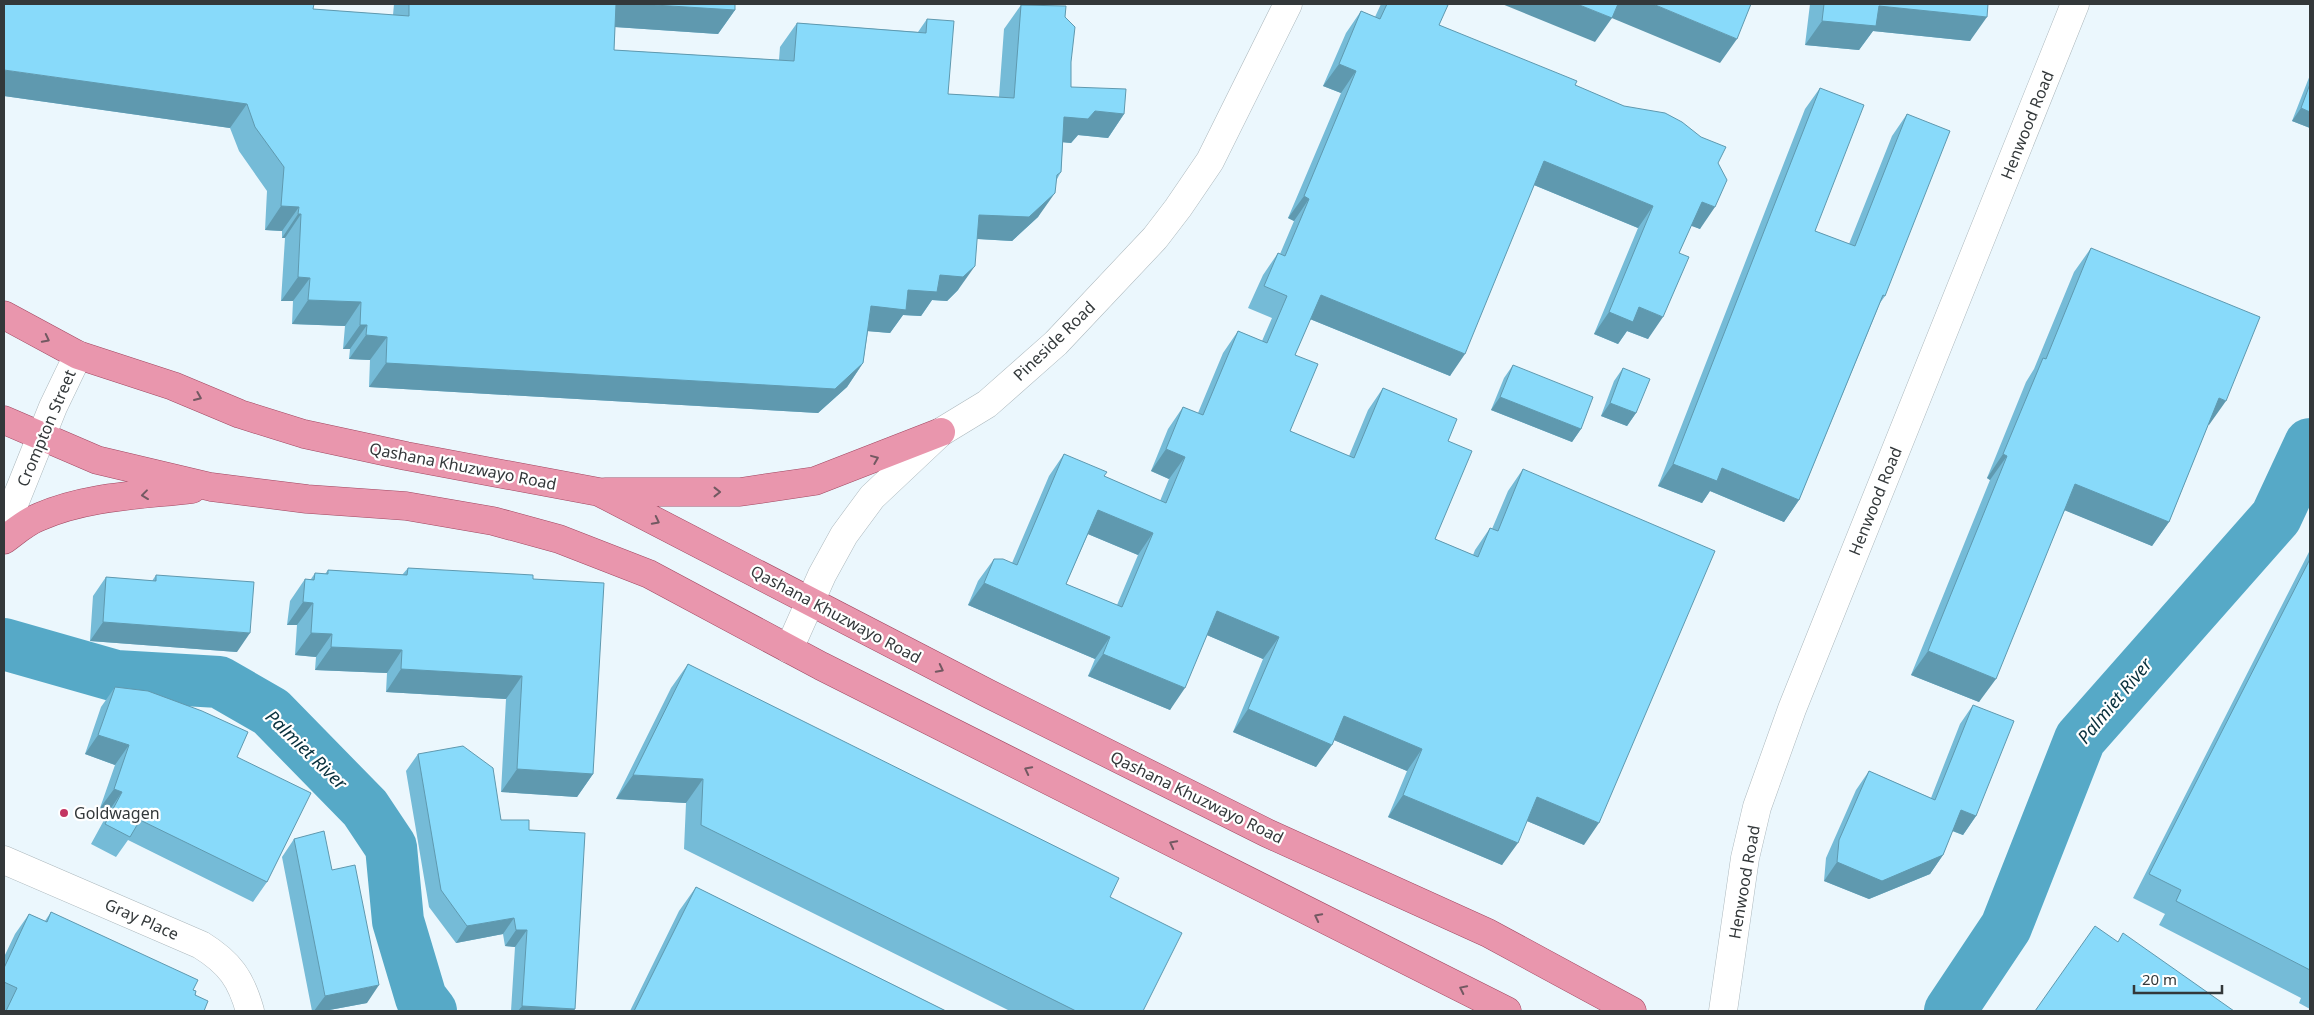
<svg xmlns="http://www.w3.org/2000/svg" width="2314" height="1015" font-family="'Noto Sans',sans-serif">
<rect width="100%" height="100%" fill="#ebf7fd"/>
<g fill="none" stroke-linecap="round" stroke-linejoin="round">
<path stroke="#56a9c7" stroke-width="52" d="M 4,644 L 116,676 L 219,682 L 271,712 L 365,808 L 391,847 L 398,921 L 421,998 L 431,1011
M 1950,1011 L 2006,927 L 2080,739 L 2276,517 L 2310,444"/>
<g stroke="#acb8bd" stroke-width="29">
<path id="minor" d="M 4,529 L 53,407 L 78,355
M 789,649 L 822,575 L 844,535 L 872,497 L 941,432 L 987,404 L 1056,343 L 1155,238 L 1178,208 L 1210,161 L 1288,4
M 4,860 L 201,945 C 230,963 241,979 250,1011
M 1723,1011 L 1745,858 L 1757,807 L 1792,709 L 1836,599 L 2075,4"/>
</g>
<g stroke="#a04862" stroke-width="29">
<path id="major" d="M 4,315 L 78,355 L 173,386 L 240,414 L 304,434 L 406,456 L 599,492 L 989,694 L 1267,833 L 1488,933 L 1632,1011
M 4,420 L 97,460 L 211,487 L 307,499 L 406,506 L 493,521 L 559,539 L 649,574 L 821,666 L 1507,1011
M 605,492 L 740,492 L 815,481 L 941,432
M 4,540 C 15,532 26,522 39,517 C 86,496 142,495 192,489"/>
</g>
<use href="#minor" stroke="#fff" stroke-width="28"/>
<use href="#major" stroke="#e996ad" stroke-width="28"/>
</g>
<path fill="#75bbd7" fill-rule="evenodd" d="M 394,4 L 735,4 L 735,10 L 718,34 L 615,27 L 614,50 L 779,60 L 780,47 L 797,23 L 918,32 L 927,19 L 948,94 L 999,97 L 1004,29 L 1021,5 L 1065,17 L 1071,62 L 1071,87 L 1124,114 L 1108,138 L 1078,135 L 1071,143 L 1063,142 L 1061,172 L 1057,179 L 1038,217 L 1012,241 L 977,239 L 958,290 L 947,301 L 932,300 L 921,316 L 903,315 L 890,333 L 868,331 L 863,363 L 847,387 L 818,413 L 369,387 L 370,360 L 349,359 L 350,349 L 343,349 L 345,326 L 292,324 L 293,301 L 281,301 L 285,238 L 282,238 L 282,231 L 265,230 L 267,191 L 239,151 L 230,128 L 4,96 L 313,9 L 393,15 Z
M 1381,4 L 1444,4 L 1439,25 L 1575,85 L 1718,163 L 1700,229 L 1691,225 L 1679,253 L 1648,339 L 1627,331 L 1618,344 L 1594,334 L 1638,228 L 1534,185 L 1450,376 L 1310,319 L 1295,355 L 1290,431 L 1349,456 L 1368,410 L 1383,388 L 1448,441 L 1435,539 L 1473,555 L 1475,550 L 1490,528 L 1492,529 L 1508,491 L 1523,469 L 1584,845 L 1527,821 L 1502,865 L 1388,817 L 1407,771 L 1334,740 L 1316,767 L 1233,732 L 1263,659 L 1207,635 L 1170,710 L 1088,676 L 1095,659 L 968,605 L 978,581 L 994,559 L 1012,563 L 1049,476 L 1064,454 L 1104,476 L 1160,501 L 1169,479 L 1151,471 L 1168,429 L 1183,407 L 1198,413 L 1223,353 L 1238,331 L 1262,341 L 1272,318 L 1248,308 L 1263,275 L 1278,253 L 1280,254 L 1294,221 L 1288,218 L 1341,93 L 1323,86 L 1346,33 L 1361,11 L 1375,17 ZM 1088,534 L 1138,555 L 1117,605 L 1066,584 Z
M 1810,4 L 1988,4 L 1970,41 L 1873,31 L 1859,50 L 1805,45 Z
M 2310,75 L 2310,128 L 2292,121 Z
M 1820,88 L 1815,231 L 1849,244 L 1892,136 L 1907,114 L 1885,296 L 1880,303 L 1799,500 L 1784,522 L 1710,491 L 1702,503 L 1658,486 L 1805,109 Z
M 2091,248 L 2209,425 L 2208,425 L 2169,522 L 2152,546 L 2065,510 L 1979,702 L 1911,675 L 1990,480 L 1987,478 L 2026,382 L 2034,369 L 2074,272 Z
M 1513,365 L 1581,429 L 1572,442 L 1491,410 L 1504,378 Z
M 1623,368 L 1636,413 L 1627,426 L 1601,416 L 1614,381 Z
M 2310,550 L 2310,1009 L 2299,1003 L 2301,998 L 2159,925 L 2165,914 L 2133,898 Z
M 408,568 L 533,579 L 593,774 L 577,797 L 501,792 L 506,699 L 386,692 L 387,673 L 315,670 L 316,657 L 295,655 L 297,625 L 287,625 L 290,601 L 305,579 L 311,579 L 315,573 L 325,574 L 328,570 L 402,575 Z
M 156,575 L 237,652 L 90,641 L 93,596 L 106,577 L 152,581 Z
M 688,664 L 1110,897 L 1143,1011 L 1010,1011 L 684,849 L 686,803 L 616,799 L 671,688 Z
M 115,687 L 237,757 L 267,882 L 253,902 L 128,840 L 116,857 L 91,844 L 109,811 L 100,808 L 115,765 L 85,754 L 101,707 Z
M 1973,705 L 1976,816 L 1963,835 L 1952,831 L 1943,855 L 1930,874 L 1869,899 L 1824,881 L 1826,858 L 1856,790 L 1869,771 L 1931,798 L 1960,724 Z
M 418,754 L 501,820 L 529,830 L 575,1009 L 573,1011 L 511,1011 L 515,947 L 505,946 L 503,934 L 456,943 L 429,907 L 406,771 Z
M 294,839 L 332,870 L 367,1003 L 324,1011 L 312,1011 L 282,857 Z
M 696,887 L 946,1011 L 630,1011 L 679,911 Z
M 51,912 L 193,990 L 204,1011 L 4,1011 L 4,957 L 15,934 L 29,914 L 45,921 Z"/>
<path fill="#5f99af" d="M 615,4 L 638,4 L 735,10 L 718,34 L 600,26 Z
M 1502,4 L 1577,4 L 1612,18 L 1595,42 Z
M 1615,4 L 1653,4 L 1737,39 L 1720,63 L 1607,16 Z
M 1879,6 L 1987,17 L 1970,41 L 1873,31 L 1859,50 L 1805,45 L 1822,21 Z
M 1339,64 L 1356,71 L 1341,93 L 1323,86 Z
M 4,70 L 247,104 L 230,128 L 4,96 Z
M 2301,108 L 2310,112 L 2310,128 L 2292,121 Z
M 1095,111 L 1124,114 L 1108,138 L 1078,135 L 1071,143 L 1048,141 L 1064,117 Z
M 1544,161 L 1653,206 L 1638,228 L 1529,183 Z
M 1055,193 L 1038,217 L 1012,241 L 962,238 L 979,215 Z
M 1304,196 L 1309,199 L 1294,221 L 1288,218 Z
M 1702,202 L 1715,207 L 1700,229 L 1686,224 Z
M 281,206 L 299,207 L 282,231 L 265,230 Z
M 298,214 L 301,214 L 285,238 L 282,238 Z
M 975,266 L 958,290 L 947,301 L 932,300 L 921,316 L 903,315 L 890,333 L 854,330 L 871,306 L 908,290 L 940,275 Z
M 298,277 L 310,278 L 293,301 L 281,301 Z
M 1321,295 L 1465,354 L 1450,376 L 1305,317 Z
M 308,300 L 361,302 L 345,326 L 292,324 Z
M 1639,307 L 1663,317 L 1648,339 L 1627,331 L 1618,344 L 1594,334 L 1609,312 Z
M 360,325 L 367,325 L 350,349 L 343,349 Z
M 366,335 L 387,337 L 370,360 L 349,359 Z
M 386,363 L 863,363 L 847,387 L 818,413 L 369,387 Z
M 1500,397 L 1581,429 L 1572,442 L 1491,410 Z
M 2219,398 L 2226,401 L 2209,425 L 2202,422 Z
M 1610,403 L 1636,413 L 1627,426 L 1601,416 Z
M 1166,449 L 1185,457 L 1169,479 L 1151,471 Z
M 2003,454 L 2007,456 L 1990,480 L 1987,478 Z
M 1673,464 L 1722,468 L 1799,500 L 1784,522 L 1710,491 L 1702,503 L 1658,486 Z
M 2075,484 L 2169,522 L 2152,546 L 2059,508 Z
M 1098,510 L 1153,533 L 1138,555 L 1083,532 Z
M 984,583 L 1110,637 L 1095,659 L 968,605 Z
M 303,602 L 313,603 L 297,625 L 287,625 Z
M 1217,611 L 1279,637 L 1263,659 L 1202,633 Z
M 103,622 L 250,633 L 237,652 L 90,641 Z
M 311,633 L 332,634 L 316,657 L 295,655 Z
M 331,647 L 402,650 L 387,673 L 315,670 Z
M 1928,651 L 1996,679 L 1979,702 L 1911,675 Z
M 1103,654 L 1185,688 L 1170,710 L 1088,676 Z
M 401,669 L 522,676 L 506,699 L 386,692 Z
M 1248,709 L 1332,745 L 1316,767 L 1233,732 Z
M 1344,716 L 1422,749 L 1407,771 L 1329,738 Z
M 98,735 L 129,745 L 115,765 L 85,754 Z
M 517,769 L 593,774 L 577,797 L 501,792 Z
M 633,775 L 703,779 L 686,803 L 616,799 Z
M 114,789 L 122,792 L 109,811 L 100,808 Z
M 1403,795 L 1518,843 L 1502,865 L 1388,817 Z
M 1537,797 L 1599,823 L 1584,845 L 1522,819 Z
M 1961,810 L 1976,816 L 1963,835 L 1948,829 Z
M 1943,855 L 1930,874 L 1869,899 L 1824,881 L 1837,862 Z
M 514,918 L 503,934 L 456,943 L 467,926 Z
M 516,930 L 527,930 L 515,947 L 505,946 Z
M 379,985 L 367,1003 L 324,1011 L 314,1011 L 325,996 Z
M 522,1006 L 575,1009 L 573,1011 L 518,1011 Z"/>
<path fill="#88dafa" stroke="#5f99af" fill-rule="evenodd" d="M 4,4 L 314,4 L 313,9 L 409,16 L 409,4 L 616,4 L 614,50 L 794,61 L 797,23 L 926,33 L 927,19 L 954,21 L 948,94 L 1014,98 L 1021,5 L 1066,6 L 1065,17 L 1075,27 L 1071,62 L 1071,87 L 1126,89 L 1124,114 L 1095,111 L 1088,119 L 1064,117 L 1061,172 L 1057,175 L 1055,193 L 1029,217 L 979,215 L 975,266 L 963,277 L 940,275 L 937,292 L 908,290 L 906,310 L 871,306 L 863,363 L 835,389 L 386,363 L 387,337 L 366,335 L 367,325 L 360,325 L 361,302 L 308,300 L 310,278 L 298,277 L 301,214 L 298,214 L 299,207 L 281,206 L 284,167 L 255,127 L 247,104 L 4,70 Z
M 638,4 L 735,4 L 735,10 Z
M 1387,4 L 1444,4 L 1448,5 L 1439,25 L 1577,81 L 1575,85 L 1624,106 L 1665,113 L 1682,122 L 1701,137 L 1726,147 L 1718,163 L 1727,180 L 1715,207 L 1702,202 L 1679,253 L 1689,257 L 1663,317 L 1639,307 L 1633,322 L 1609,312 L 1653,206 L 1544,161 L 1465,354 L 1321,295 L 1295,355 L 1318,364 L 1290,431 L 1354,458 L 1383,388 L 1457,419 L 1448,441 L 1472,451 L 1435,539 L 1478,557 L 1490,528 L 1498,531 L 1523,469 L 1715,551 L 1599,823 L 1537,797 L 1518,843 L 1403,795 L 1422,749 L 1344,716 L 1332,745 L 1248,709 L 1279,637 L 1217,611 L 1185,688 L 1103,654 L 1110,637 L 984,583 L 994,559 L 1003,559 L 1017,565 L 1064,454 L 1107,472 L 1104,476 L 1166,503 L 1185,457 L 1166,449 L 1183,407 L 1203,415 L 1238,331 L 1267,343 L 1287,296 L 1264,286 L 1278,253 L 1285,256 L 1309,199 L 1304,196 L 1356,71 L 1339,64 L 1361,11 L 1380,19 ZM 1098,510 L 1153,533 L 1122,607 L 1066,584 Z
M 1577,4 L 1618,4 L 1612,18 Z
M 1653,4 L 1751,4 L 1737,39 Z
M 1824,4 L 1988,4 L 1987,17 L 1879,6 L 1876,26 L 1822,21 Z
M 2310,84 L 2310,112 L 2301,108 Z
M 1820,88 L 1864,105 L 1815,231 L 1855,246 L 1907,114 L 1950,131 L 1885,296 L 1883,295 L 1799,500 L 1722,468 L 1717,481 L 1673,464 Z
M 2091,248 L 2260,317 L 2226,401 L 2219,398 L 2169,522 L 2075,484 L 1996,679 L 1928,651 L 2007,456 L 2003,454 L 2043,358 L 2046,359 Z
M 1513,365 L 1593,397 L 1581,429 L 1500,397 Z
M 1623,368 L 1650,379 L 1636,413 L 1610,403 Z
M 2310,559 L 2310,970 L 2176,901 L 2181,890 L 2149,874 Z
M 408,568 L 533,575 L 533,579 L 604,583 L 593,774 L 517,769 L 522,676 L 401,669 L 402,650 L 331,647 L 332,634 L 311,633 L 313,603 L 303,602 L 305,579 L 314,580 L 315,573 L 328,574 L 328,570 L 407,575 Z
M 156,575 L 254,582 L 250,633 L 103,622 L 106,577 L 156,581 Z
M 688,664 L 1119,878 L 1110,897 L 1182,933 L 1143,1011 L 1076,1011 L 701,825 L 703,779 L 633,775 Z
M 115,687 L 148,691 L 202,711 L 248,732 L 237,757 L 311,793 L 267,882 L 140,820 L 130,837 L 105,824 L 122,792 L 114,789 L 129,745 L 98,735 Z
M 1973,705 L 2014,721 L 1976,816 L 1961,810 L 1943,855 L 1882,881 L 1837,862 L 1839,840 L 1869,771 L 1935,800 Z
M 463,746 L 493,768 L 501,820 L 529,820 L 529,830 L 585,833 L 575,1009 L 522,1006 L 527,930 L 516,930 L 514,918 L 467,926 L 441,890 L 418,754 Z
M 324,831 L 332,870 L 355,865 L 379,985 L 325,996 L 294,839 Z
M 696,887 L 946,1011 L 634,1011 Z
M 51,912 L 198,980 L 193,990 L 196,991 L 195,995 L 208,1001 L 204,1011 L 6,1011 L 17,988 L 4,982 L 4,968 L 29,914 L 47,922 Z
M 2095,926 L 2118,942 L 2123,933 L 2234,1011 L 2035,1011 Z"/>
<defs><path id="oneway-chevron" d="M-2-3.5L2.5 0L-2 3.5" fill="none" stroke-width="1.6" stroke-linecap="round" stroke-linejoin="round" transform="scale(1.25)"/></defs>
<g stroke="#735962">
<use href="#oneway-chevron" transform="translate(46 339) rotate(27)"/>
<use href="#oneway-chevron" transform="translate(198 397) rotate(23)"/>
<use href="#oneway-chevron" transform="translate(875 459) rotate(-22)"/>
<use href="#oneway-chevron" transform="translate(717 492)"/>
<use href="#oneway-chevron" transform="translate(145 495) rotate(173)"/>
<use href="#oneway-chevron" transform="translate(656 521) rotate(27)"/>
<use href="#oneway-chevron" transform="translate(940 669) rotate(27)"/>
<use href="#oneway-chevron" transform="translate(1028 770) rotate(-153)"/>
<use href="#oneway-chevron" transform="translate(1173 844) rotate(-153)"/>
<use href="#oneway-chevron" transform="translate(1318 917) rotate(-153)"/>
<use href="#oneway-chevron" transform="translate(1463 989) rotate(-154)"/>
</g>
<circle fill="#c33562" stroke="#fff" stroke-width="2" cx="64" cy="813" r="5"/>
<g text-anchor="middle" stroke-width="4.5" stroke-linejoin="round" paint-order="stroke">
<g font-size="16" fill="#33383a" stroke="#fff">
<text transform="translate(2027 125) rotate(-68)" y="6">Henwood Road</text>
<text transform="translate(1054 341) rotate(-44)" y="6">Pineside Road</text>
<text transform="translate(46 428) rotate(-67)" y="6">Crompton Street</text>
<text transform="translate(463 466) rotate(11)" y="6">Qashana Khuzwayo Road</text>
<text transform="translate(1875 501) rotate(-68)" y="6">Henwood Road</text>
<text transform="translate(836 614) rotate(28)" y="6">Qashana Khuzwayo Road</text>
<text transform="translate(1197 797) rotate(26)" y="6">Qashana Khuzwayo Road</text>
<text transform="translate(1744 882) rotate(-80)" y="6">Henwood Road</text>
<text transform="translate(142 919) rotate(24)" y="6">Gray Place</text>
</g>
<g font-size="16" fill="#33383a" stroke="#fff" text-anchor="start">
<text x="74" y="819">Goldwagen</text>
</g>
<g font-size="18" font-style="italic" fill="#08303d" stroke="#fff">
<text transform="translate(2115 701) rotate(-50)" y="6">Palmiet River</text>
<text transform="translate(306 750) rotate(44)" y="6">Palmiet River</text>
</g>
</g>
<rect width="2314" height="1015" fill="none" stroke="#33383a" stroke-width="10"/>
<path d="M2134 985v8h88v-8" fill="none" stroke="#33383a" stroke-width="2.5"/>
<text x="2142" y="985" font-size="15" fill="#33383a" stroke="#ffffff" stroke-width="4" paint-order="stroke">20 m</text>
</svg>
